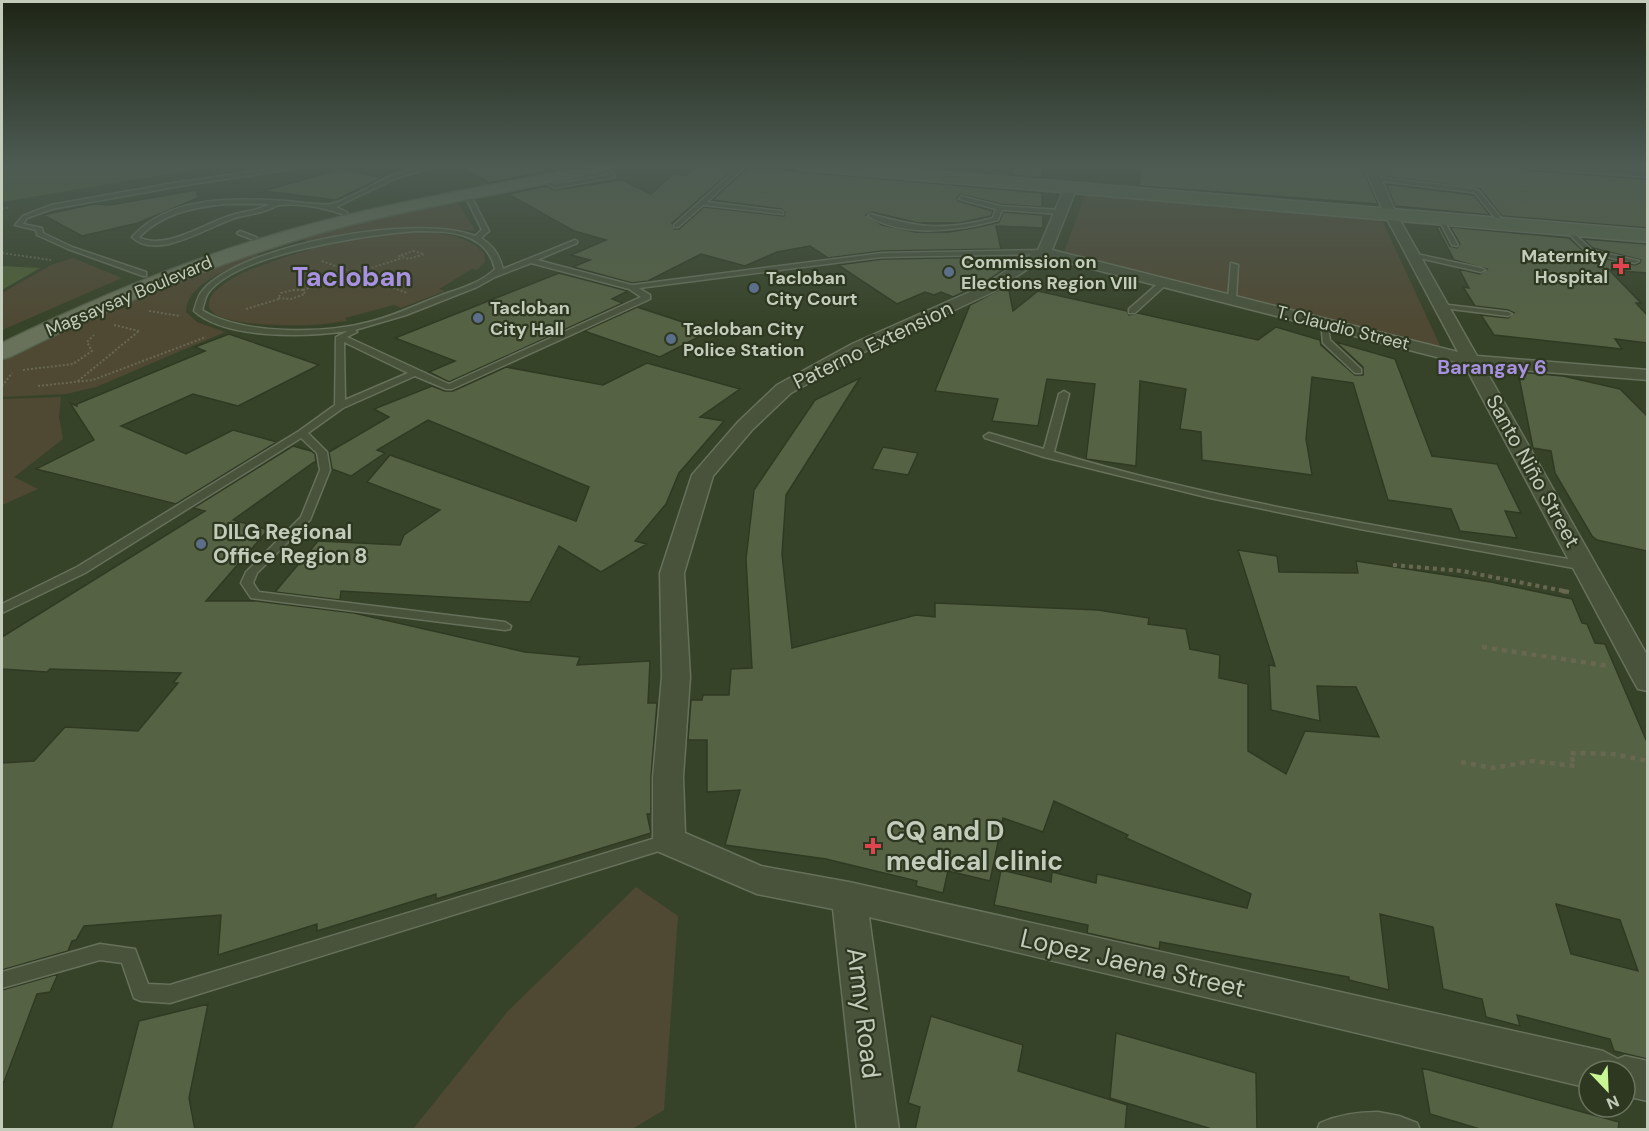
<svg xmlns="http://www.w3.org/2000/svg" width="1649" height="1131" font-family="'DM Sans',sans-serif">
<rect width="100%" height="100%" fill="#374328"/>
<path fill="#4f4933" d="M 1085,195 L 1382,220 L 1443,352 L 1064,252 Z
M 456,199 L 475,231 L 436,227 L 400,227 L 357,231 L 307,241 L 298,237 Z
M 402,232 C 430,232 463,231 484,253 L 485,262 L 477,270 L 472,269 L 439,289 L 445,291 L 401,308 L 394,305 L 345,318 L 347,321 C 335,322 323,325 311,325 C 290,326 166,328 224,284 C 238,273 257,267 274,261 C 299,253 326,243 352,238 C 369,235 386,234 402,232 Z
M 252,253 L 262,256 C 238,264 185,283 186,312 L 197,322 L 225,332 L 96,387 L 66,394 L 2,397 L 2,358 L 161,286 Z
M 73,258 L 122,278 L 2,330 L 2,293 L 51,265 Z
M 61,397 L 59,417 L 63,439 L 14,477 L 38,489 L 2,505 L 2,399 Z
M 636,887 L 678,916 L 664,1110 L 632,1129 L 413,1129 L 508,1011 Z"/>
<path fill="#4e6035" d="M 2,165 L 221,165 L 2,202 Z
M 2,266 L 40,268 L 2,290 Z"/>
<path fill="#566244" stroke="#303a23" stroke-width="1.5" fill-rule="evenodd" d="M 457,165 L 578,165 L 489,183 Z
M 699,165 L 735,168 L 672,223 L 674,229 L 679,229 L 704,207 L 784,216 L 785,212 L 781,209 L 712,200 L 749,167 L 1042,193 L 1042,207 L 1000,204 L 960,194 L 957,198 L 958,201 L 993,211 L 991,216 L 960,223 L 918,223 L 872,212 L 866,215 L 882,225 L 915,232 L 949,232 L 983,226 L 999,222 L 1003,212 L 1043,215 L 1043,228 L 996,226 L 1001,249 L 882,251 L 828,258 L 810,246 L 777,252 L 745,266 L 701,254 L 648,281 L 632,283 L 573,267 L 590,260 L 571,255 L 606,240 L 574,231 L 508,194 L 546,186 L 555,190 L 622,180 L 651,194 L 673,174 L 686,175 Z
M 1016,165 L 1042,165 L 1042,178 L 1011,175 Z
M 1141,165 L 1361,165 L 1378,204 L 1139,186 Z
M 1378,165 L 1518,165 L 1526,170 L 1647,179 L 1647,228 L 1502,216 L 1480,189 L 1382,176 Z
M 341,169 L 382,178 L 336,200 L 263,191 Z
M 1386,184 L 1474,195 L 1490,215 L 1395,206 Z
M 196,190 L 198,198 L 138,223 L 82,236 L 43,215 L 94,204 L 110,205 Z
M 1436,226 L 1440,227 L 1450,246 L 1457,248 L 1460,244 L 1450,227 L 1569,238 L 1588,255 L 1635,265 L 1640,263 L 1641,260 L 1593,248 L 1583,239 L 1647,244 L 1647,273 L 1609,270 L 1641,303 L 1636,303 L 1647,315 L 1647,343 L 1615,339 L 1622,349 L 1494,335 L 1481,315 L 1508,318 L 1514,313 L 1508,310 L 1475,306 L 1463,287 L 1469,288 L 1459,269 L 1480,274 L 1487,269 L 1454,260 Z
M 1002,257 L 1005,269 L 982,284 L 953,297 L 941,292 L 934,295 L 925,292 L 897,304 L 838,265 L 882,259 Z
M 559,273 L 628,291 L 612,299 L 623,303 L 449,382 L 429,372 L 455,361 L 395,338 Z
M 1008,285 L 1013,311 L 1038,291 L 1127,311 L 1129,315 L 1138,313 L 1258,340 L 1276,327 L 1320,340 L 1321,345 L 1355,375 L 1363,375 L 1363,367 L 1336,342 L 1395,359 L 1432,456 L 1497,464 L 1521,513 L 1505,511 L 1517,538 L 1460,531 L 1451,509 L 1388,500 L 1353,383 L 1312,377 L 1306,439 L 1312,475 L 1202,460 L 1201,432 L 1180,429 L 1186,389 L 1140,381 L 1136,466 L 1086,459 L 1095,384 L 1047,379 L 1038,426 L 992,421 L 998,399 L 935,391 L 970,305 Z
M 637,307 L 710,331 L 660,357 L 584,331 Z
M 229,334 L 319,365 L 238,406 L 193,394 L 121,426 L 186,454 L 233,430 L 277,442 L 176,504 L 36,469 L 94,440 L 70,403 L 77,406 L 77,404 L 205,351 L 195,347 Z
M 647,363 L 740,389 L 700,417 L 724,421 L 679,473 L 666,504 L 635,541 L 647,544 L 601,572 L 559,546 L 530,602 L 341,591 L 340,600 L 275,592 L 318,541 L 400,545 L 404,535 L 440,510 L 367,482 L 390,455 L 576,521 L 589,487 L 428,420 L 377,450 L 385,453 L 351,476 L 332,469 L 329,452 L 389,417 L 374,409 L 432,386 L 445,391 L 453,391 L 506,367 L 603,385 Z
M 1518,372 L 1563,376 L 1620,389 L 1647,416 L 1647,551 L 1597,540 L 1592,536 L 1555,473 L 1551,451 L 1533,448 Z
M 860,378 L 786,495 L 782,554 L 792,648 L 916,615 L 935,617 L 935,603 L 1098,610 L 1149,618 L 1148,624 L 1186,629 L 1190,649 L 1220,655 L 1219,678 L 1248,684 L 1248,751 L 1286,774 L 1305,731 L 1379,737 L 1356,687 L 1317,686 L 1320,721 L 1271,710 L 1269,665 L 1275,666 L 1238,550 L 1277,556 L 1279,572 L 1358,573 L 1356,561 L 1491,582 L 1572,599 L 1582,623 L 1587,624 L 1595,643 L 1605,644 L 1647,742 L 1647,1059 L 1614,1051 L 1610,1039 L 1517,1015 L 1520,1026 L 1486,1017 L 1482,999 L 1443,989 L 1433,927 L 1380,914 L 1389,990 L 1349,980 L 1349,977 L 1160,942 L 1159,949 L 1087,933 L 1088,925 L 994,905 L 1001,870 L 1051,882 L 1052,872 L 1096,883 L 1097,874 L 1247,908 L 1251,894 L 1126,838 L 1128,835 L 1054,801 L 1043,832 L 1003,818 L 990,881 L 948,871 L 943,893 L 916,886 L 917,881 L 826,859 L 725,845 L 740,790 L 707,792 L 707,740 L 688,740 L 691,700 L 702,700 L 703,695 L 729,695 L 731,669 L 752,668 L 746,559 L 754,490 L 815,400 ZM 1556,904 L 1620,920 L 1638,971 L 1571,954 Z
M 293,446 L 311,451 L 315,454 L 316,463 L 314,462 L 233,520 L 268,530 L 206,601 L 257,601 L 354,613 L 525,652 L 580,657 L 577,665 L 650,661 L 648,703 L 657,703 L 651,777 L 651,814 L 647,814 L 651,833 L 436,899 L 436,894 L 317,931 L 317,924 L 218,955 L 221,915 L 84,926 L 76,940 L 72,941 L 68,951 L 2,970 L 2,763 L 34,761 L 65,727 L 138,731 L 178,683 L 173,683 L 181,673 L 50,669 L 47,672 L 2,669 L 2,637 L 205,511 L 193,508 Z
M 883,447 L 918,453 L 908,475 L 872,469 Z
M 58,974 L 50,992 L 37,994 L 4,1082 L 2,1082 L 2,990 Z
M 208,1004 L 189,1098 L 195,1130 L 111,1130 L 139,1021 Z
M 931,1016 L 1023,1045 L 1018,1071 L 1127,1105 L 1125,1130 L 915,1130 L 920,1107 L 908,1103 Z
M 1116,1033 L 1256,1073 L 1257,1130 L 1215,1130 L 1110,1098 Z
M 1422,1068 L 1619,1122 L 1618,1130 L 1483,1130 L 1430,1114 Z"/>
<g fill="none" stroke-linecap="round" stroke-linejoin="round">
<g stroke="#66705b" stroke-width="3">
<path id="lane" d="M 299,165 L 315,165 L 180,186 L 52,209 L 27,218 L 23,224 L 42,228 L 43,233 L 72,247 L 146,272 L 146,276 L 143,276 L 68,249 L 37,235 L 36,230 L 15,225 L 23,216 L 51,205 L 180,182 Z
M 429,165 L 438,165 L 394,179 L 336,207 L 347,212 L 347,214 L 345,215 C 325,208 302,203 281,205 C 275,205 270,210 264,211 C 253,215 242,215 232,219 C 206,228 156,261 132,237 C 170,195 234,198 286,201 C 296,202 325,206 331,204 C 351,199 370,185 389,177 C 402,172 416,169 429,165 ZM 227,204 L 270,204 C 258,211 243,211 229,216 C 204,224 164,251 139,237 C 164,213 193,207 227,204 Z
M 600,165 L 615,175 L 615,177 L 555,188 L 537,179 L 542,178 L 556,184 L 608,175 L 598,168 Z
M 741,165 L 747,165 L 707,202 L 781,211 L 783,212 L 783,214 L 703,205 L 678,227 L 674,227 L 674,225 Z
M 1375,177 L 1474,189 L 1479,191 L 1506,224 L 1501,225 L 1475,193 L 1471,192 L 1373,180 Z
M 467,192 L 470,194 L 489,231 L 481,238 C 493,246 499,254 503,269 L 575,240 L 577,241 L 577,243 L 537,260 L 632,285 L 882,253 L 1044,250 L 1048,252 L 1044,254 L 882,257 L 639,288 L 650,295 L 650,299 L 452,389 L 446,389 L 415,376 L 343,408 L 308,433 L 327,452 L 330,470 L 310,520 L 257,573 L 253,583 L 259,592 L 505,622 L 511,626 L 510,629 L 505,630 L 251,598 L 241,583 L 246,572 L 301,517 L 320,470 L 317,453 L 301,438 L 85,573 L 2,613 L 2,604 L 77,567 L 299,431 L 335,405 L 336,337 L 348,331 C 307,337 226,340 194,311 C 196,304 198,295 203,290 C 243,244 419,213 475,236 L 482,230 L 464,194 ZM 415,231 C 448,231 486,231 495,269 C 481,283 461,288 442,295 C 418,304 394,316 369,322 C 325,334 241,335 202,310 C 204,305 205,297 208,293 C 237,253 368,235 415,231 ZM 531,263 L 629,289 L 641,297 L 449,384 L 347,337 L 357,332 L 355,330 L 406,315 L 477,287 L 495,277 ZM 344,342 L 408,373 L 345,400 Z
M 961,196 L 1000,206 L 1060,210 L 1063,212 L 1060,214 L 1002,210 L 998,220 C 958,231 905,238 868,216 L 871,214 C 919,228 944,231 993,218 L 996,209 L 959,199 Z
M 1438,218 L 1443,219 L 1458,245 L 1457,246 L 1452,245 Z
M 1567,227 L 1592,250 L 1639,261 L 1635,263 L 1588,253 L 1564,229 Z
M 240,231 L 256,237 L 257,238 L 254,240 L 238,234 L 237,233 Z
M 1412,253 L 1481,268 L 1485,270 L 1481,272 L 1415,257 L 1412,257 Z
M 1231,263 L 1238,265 L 1236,299 L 1232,301 L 1228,299 Z
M 1162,280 L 1169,282 L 1135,313 L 1129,313 L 1129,309 Z
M 1440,304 L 1508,312 L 1512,314 L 1508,316 L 1443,308 L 1439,306 Z
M 1321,321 L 1327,321 L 1330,340 L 1361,369 L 1361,373 L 1355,373 L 1323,343 Z
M 1064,391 L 1069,394 L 1054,452 C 1227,504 1407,531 1585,562 L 1591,566 L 1585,570 L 1360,529 L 1210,498 L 1044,457 L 985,438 L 984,436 L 989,433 L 1044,449 L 1059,394 Z
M 669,834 L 675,836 L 677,841 L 675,846 L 170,1003 L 141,1001 L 134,998 L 122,963 L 100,960 L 2,988 L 2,972 L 100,944 L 135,949 L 148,984 L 170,985 Z
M 1378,1112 L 1399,1116 L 1417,1123 L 1420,1130 L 1317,1130 L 1320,1123 C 1338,1115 1358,1112 1378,1112 Z"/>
</g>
<g stroke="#66705b" stroke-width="3">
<path id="street" d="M 1363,165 L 1375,165 L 1397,215 L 1477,356 L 1648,370 L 1648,380 L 1484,367 L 1648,657 L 1648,691 L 1638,689 L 1634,682 L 1464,364 L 1046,257 L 993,292 L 864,352 L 791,393 L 752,430 L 713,476 L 684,573 L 690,677 L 683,777 L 685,833 L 761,866 L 849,882 L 1603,1051 L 1618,1059 L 1625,1056 L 1648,1061 L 1648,1101 L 1625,1096 L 1625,1071 L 1589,1071 L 1589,1088 L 869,917 L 899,1130 L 857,1130 L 833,909 L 757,894 L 657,851 L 653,841 L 653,777 L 662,677 L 660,573 L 692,475 L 738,422 L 777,385 L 852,344 L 983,286 L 1038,250 L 1065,187 L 1071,183 L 1077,187 L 1052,250 L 1458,352 L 1385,215 Z
M 1520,165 L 1574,165 L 1648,170 L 1648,177 L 1526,168 Z"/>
</g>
<g stroke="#66705b" stroke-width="3">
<path id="secondary" d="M 792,165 L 858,165 L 1648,230 L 1648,242 L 800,170 Z"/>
</g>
<g stroke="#555f49" stroke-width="3">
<path id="primary" d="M 589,165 L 618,165 L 615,168 C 520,192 422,205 327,231 C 217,262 112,306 10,357 L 2,359 L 2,343 C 103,294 207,251 316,223 C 406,199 498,185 589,165 Z"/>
</g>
<path stroke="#686851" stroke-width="2" stroke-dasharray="2 2" stroke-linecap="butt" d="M 2,209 L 10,207
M 413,251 L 424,254 L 409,259 L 399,256 Z
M 2,253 L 51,260
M 322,261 L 407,293
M 293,290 L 303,290 L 305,294 L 291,299 L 278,298 L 281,293 Z
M 303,290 L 402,258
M 246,309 L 279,299
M 149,311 L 180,316
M 114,325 L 139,331
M 23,370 L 73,364 L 92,351 L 87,342 L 94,335
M 78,381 L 139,331
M 2,386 L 12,373
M 38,386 L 93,380 L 206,337"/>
<path stroke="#686851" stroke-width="4" stroke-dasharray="4 4" stroke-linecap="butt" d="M 1393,565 L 1462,571 L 1569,592"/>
<path stroke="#686851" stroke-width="4.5" stroke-dasharray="5 5" stroke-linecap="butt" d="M 1562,591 L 1569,592
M 1482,647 L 1609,666
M 1461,762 L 1493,768 L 1533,761 L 1575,766 L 1570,753 L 1613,754 L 1648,761"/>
<use href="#lane" fill="#49533c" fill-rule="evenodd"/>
<use href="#street" fill="#49533c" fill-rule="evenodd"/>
<use href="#secondary" fill="#58664a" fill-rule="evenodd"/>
<use href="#primary" fill="#68725a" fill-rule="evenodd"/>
</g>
<linearGradient id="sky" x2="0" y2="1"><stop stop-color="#1e2516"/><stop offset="0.51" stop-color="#4d5b53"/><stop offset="1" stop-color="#4d5b53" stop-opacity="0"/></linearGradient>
<rect width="1649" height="323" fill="url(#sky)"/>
<g fill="#e0444e" stroke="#2e3821" stroke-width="2">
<path d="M1618 257h6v6h6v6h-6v6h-6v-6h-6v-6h6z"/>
<path d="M870 837h6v6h6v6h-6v6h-6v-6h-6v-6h6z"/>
</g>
<g fill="#5c6f8a" stroke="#2e3821" stroke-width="2">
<circle cx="949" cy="272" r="6"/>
<circle cx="754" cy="288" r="6"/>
<circle cx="478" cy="318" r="6"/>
<circle cx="671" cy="339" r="6"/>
<circle cx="201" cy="544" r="6"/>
</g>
<g text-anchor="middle" stroke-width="4.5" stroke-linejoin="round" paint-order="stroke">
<g font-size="18" font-weight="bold" fill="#c3ccba" stroke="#2e3821" text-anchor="start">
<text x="1608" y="262" text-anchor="end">Maternity<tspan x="1608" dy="21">Hospital</tspan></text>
<text x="961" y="268">Commission on<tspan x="961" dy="21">Elections Region VIII</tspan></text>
<text x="766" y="284">Tacloban<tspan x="766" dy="21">City Court</tspan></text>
<text x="490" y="314">Tacloban<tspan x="490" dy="21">City Hall</tspan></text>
<text x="683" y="335">Tacloban City<tspan x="683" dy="21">Police Station</tspan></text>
</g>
<g font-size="18" fill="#c3ccba" stroke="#2e3821">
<text transform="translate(129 296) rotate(-23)" y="6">Magsaysay Boulevard</text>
<text transform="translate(1343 328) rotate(14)" y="6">T. Claudio Street</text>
</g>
<g font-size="20" font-weight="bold" fill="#a791e0" stroke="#2e3821">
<text x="1492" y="374">Barangay 6</text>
</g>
<g font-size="21" fill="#c3ccba" stroke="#2e3821">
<text transform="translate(873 345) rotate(-26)" y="7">Paterno Extension</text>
<text transform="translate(1533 471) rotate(61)" y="7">Santo Niño Street</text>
</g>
<g font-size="21" font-weight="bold" fill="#c3ccba" stroke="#2e3821" text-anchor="start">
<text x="213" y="539">DILG Regional<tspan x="213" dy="24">Office Region 8</tspan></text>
</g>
<g font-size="26" font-weight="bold" fill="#c3ccba" stroke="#2e3821" text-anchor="start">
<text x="886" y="840">CQ and D<tspan x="886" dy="30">medical clinic</tspan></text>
</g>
<g font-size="26" fill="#c3ccba" stroke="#2e3821">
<text transform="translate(1133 963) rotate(13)" y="9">Lopez Jaena Street</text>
<text transform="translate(864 1013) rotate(83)" y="9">Army Road</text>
</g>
<g font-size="27" font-weight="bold" fill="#a791e0" stroke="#2e3821">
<text x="352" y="286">Tacloban</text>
</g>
</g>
<rect width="1649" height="1131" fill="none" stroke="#c3ccba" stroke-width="6"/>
<g transform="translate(1607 1089) rotate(157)"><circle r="28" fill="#2e3821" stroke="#6a735e" stroke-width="1.5"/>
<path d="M0-4.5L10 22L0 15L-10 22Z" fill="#c9f694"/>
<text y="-9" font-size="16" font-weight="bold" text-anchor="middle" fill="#c3ccba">N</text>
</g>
</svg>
